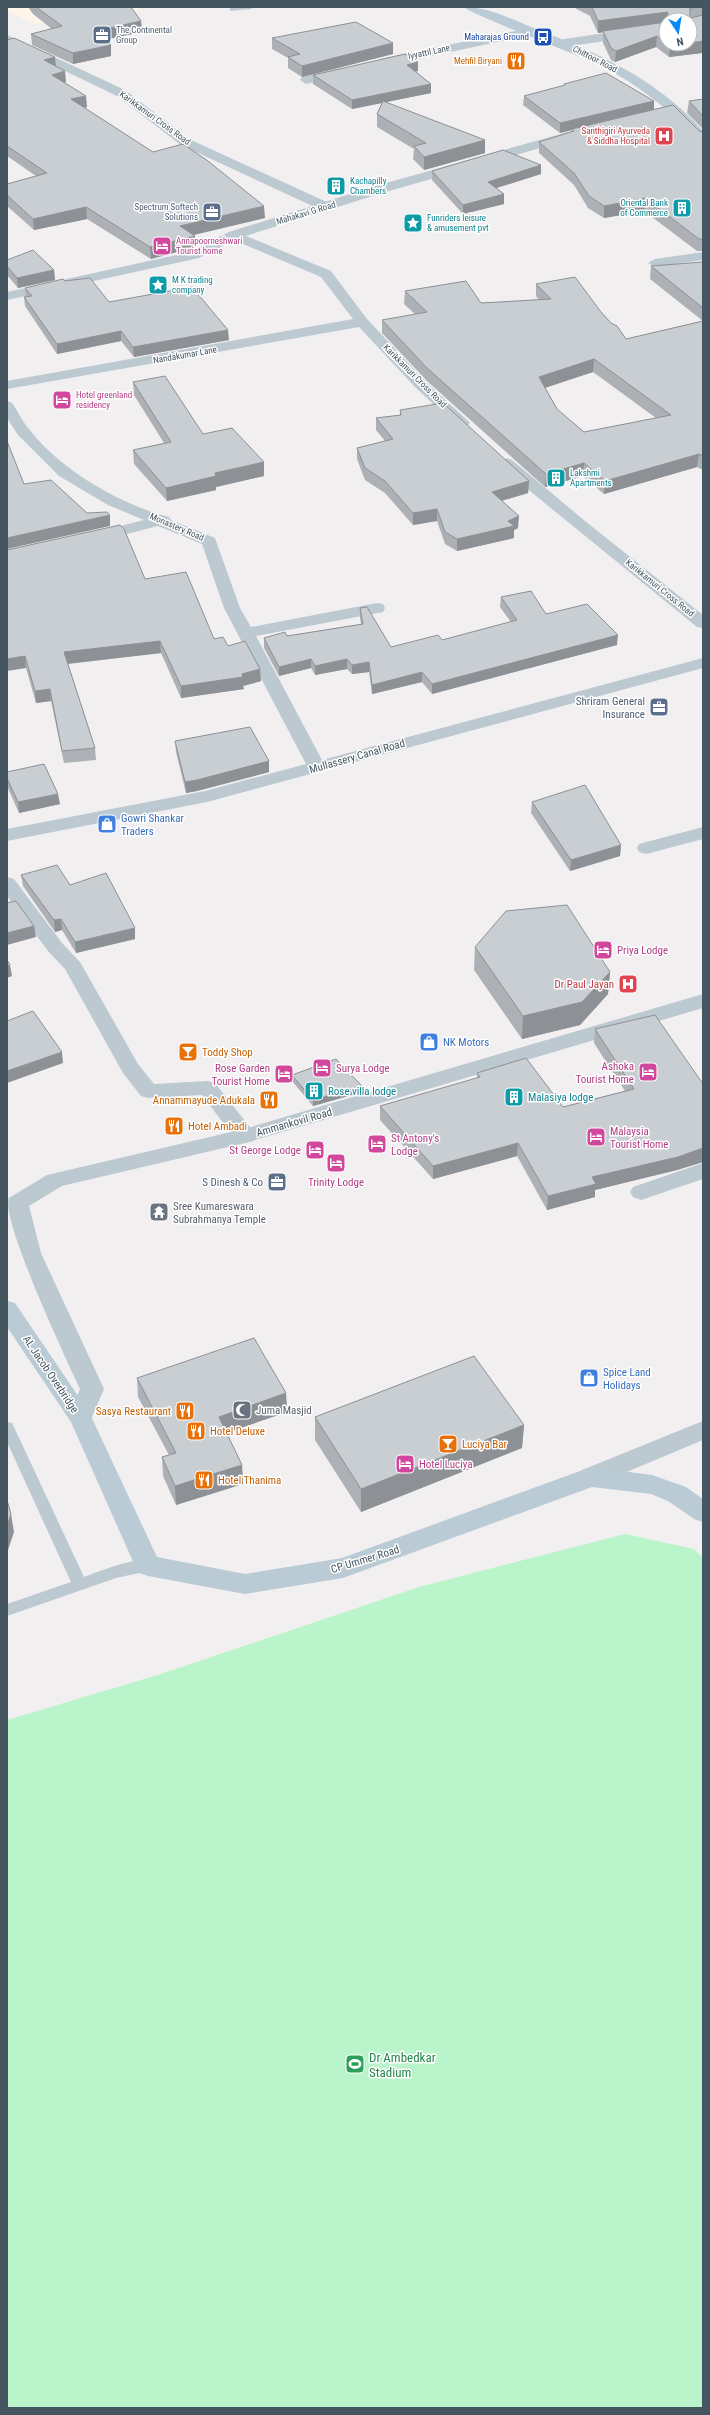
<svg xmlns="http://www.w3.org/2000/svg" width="710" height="2415" font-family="'Roboto Condensed',sans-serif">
<rect width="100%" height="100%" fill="#f2eff0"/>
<path fill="#fef5e8" d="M 7,7 L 141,7 L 135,11 L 35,24 L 7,11 Z"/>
<path fill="#baf4ca" d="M 625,1534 L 694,1549 L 703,1558 L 703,2408 L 7,2408 L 7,1720 L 161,1674 L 419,1587 Z"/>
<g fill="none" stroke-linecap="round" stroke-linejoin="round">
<path fill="#bcc9d1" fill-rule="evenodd" d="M 7,1422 L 12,1423 L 14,1427 L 84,1577 C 101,1571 136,1556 153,1562 L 155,1566 L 153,1570 L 116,1578 L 7,1616 L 7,1604 L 71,1582 L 7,1442 Z"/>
<path fill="#bcc9d1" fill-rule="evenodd" d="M 230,7 L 253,7 L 251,9 L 230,11 Z
M 530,28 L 536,32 L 534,34 L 380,67 L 374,63 L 380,59 Z
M 7,35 L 125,90 L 189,139 L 331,204 L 333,207 L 326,211 L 321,210 L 181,145 L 117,96 L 7,43 Z
M 341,68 L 345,69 L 347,72 L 345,75 L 306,84 L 300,80 L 302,77 Z
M 234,231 L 331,271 L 367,319 L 426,382 L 467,420 L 470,423 L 467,426 L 457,426 L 416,388 L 359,327 L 7,389 L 7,381 L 353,319 L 321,277 L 229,238 L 227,235 L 229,232 Z
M 703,252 L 703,260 L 655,267 L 648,263 L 655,259 Z
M 7,401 L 12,403 C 18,411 22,421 29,429 C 59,469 121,505 169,517 L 171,520 L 215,538 L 240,608 L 251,627 L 377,603 L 383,604 L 385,608 L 383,612 L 256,636 L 322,760 L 703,658 L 703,668 L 207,802 L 7,841 L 7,829 L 205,791 L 306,764 L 224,608 L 202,544 L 158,526 L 96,542 L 90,540 L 88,537 L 90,534 L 144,520 L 108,505 L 59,476 L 18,435 L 7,418 Z
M 507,458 L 512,460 L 585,521 L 703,615 L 703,628 L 697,627 L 525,487 L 499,463 Z
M 703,827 L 703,839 L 646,854 L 639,852 L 637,848 L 639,844 Z
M 7,877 L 14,879 L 62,943 L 80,962 L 138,1064 L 154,1084 L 208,1081 L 215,1083 L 253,1131 L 256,1136 L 253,1141 L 245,1143 L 237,1141 L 202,1095 L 148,1098 L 141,1096 L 123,1073 L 65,969 L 48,951 L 7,896 Z
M 703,1163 L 703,1179 L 641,1200 L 633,1197 L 630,1192 L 633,1187 Z"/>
<path fill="#bcc9d1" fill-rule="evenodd" d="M 666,24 L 666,32 L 564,47 L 558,43 L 564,39 Z
M 568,132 L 574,136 L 572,139 L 382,193 L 239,238 L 199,258 L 7,300 L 7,292 L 190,252 L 229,232 L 372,187 Z
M 703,994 L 703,1008 L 245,1143 L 62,1186 L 29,1206 L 41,1253 L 104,1389 L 89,1424 L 81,1427 L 73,1424 L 69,1418 L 80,1389 C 67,1361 0,1219 9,1198 L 47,1175 L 244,1129 Z
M 703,1421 L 703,1440 L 591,1487 L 582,1484 L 579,1477 L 582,1470 Z"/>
<path fill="#bbcbd6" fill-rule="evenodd" d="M 464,7 C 488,7 509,18 531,27 C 594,51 658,79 703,131 L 703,143 L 699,142 C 670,109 637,84 598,64 C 580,56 468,13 464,7 Z
M 7,1301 L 15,1303 L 89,1412 L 157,1557 L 245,1574 L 342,1558 L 591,1467 L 652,1475 L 686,1487 L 703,1499 L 703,1522 L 694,1519 L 668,1501 L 651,1494 L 592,1487 L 343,1578 L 245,1594 L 148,1576 L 139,1573 L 135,1566 L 71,1422 L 7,1327 Z"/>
</g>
<path fill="#adb1b5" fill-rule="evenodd" d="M 28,7 L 131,7 L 141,21 L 142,32 L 104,40 L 111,45 L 111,56 L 73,64 L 32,45 L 31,34 L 52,29 L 33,14 Z
M 573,7 L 703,7 L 703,53 L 702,53 L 669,57 L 656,47 L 615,62 L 611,60 L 603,43 L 603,32 L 598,33 L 590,16 ZM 666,20 L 690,44 L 666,44 Z
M 272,38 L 393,43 L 393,54 L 302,77 L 288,68 L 288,58 L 272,49 Z
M 7,40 L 56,66 L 66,82 L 65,83 L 87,107 L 84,108 L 153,152 L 265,218 L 194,235 L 195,247 L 151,259 L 87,219 L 34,230 L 7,206 L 7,184 L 36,176 L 7,156 Z
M 418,71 L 415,72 L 431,84 L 431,93 L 386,102 L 485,153 L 424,170 L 413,159 L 414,149 L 377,127 L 377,114 L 382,103 L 352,109 L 313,84 L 313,75 Z
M 564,84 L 654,101 L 654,109 L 699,131 L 703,132 L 703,251 L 697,251 L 644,211 L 604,218 L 588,208 L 574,185 L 539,153 L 539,142 L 572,131 L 572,130 L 560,133 L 523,105 L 524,96 L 564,86 Z
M 703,99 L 703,129 L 687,113 L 689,101 Z
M 541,165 L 541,174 L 496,188 L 504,194 L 504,204 L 463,214 L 432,180 L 432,171 Z
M 7,260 L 54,270 L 55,280 L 18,288 L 7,275 Z
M 703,262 L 703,470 L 697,467 L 604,494 L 583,476 L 545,487 L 427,381 L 382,333 L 382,320 L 415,314 L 404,304 L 405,291 L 481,303 L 539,300 L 536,296 L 536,284 L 601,312 L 626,339 L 703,321 L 650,279 L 651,266 ZM 593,372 L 656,418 L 584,432 L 557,409 L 545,387 Z
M 65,281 L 109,302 L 229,340 L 134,357 L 121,341 L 57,354 L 25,306 L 24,297 L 26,296 L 25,288 Z
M 133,382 L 203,434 L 264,462 L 264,476 L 216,487 L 216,490 L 167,501 L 134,464 L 133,450 L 164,443 L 134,395 Z
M 400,410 L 529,481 L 528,493 L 501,501 L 518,528 L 514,530 L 514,538 L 457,551 L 445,544 L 437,521 L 413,525 L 385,493 L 365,480 L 357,459 L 357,448 L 385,441 L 376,430 L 376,418 L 400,415 Z
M 7,550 L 145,579 L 214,639 L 228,646 L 261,681 L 243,686 L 244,689 L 181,698 L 161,653 L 68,664 L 95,748 L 96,760 L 64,763 L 51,701 L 36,703 L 26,668 Z
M 501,597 L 546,614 L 617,645 L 432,694 L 422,682 L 372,694 L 369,672 L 352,674 L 347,669 L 315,675 L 311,668 L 279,676 L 264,648 L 264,638 L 287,636 L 361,624 L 360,618 L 360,608 L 391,647 L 442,640 L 511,622 L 500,607 Z
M 175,741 L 269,761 L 269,772 L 197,791 L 186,793 L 176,752 Z
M 7,772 L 60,804 L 19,813 L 7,786 Z
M 532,802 L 621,845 L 620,856 L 570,871 L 531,813 Z
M 21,875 L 70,885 L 135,939 L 76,953 L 62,930 L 55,932 L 23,886 Z
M 475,947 L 610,972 L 608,994 L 580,1025 L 522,1039 L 474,970 Z
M 595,1029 L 703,1084 L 703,1162 L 677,1170 L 595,1190 L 595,1197 L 547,1210 L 517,1156 L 433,1179 L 380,1120 L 380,1106 L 477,1078 L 477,1073 L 563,1107 L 625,1091 L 594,1043 Z
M 292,1075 L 362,1086 L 362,1092 L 313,1106 L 292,1081 Z
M 137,1378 L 286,1393 L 287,1412 L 226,1433 L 242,1465 L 243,1484 L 176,1505 L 163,1476 L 162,1457 L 169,1455 L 138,1397 Z
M 315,1417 L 524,1425 L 522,1448 L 361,1512 L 315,1440 Z"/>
<path fill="#8d9094" d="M 668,12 L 667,20 L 666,20 L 666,23 L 598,33 L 598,21 Z
M 141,21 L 142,32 L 93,42 L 92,32 Z
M 657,36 L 656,47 L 615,62 L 616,51 Z
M 703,41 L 702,53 L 669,57 L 670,46 L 683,44 L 690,44 L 690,43 Z
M 393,43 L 393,54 L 302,77 L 302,66 Z
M 111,45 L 111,56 L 73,64 L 73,53 Z
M 55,57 L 56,68 L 44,60 Z
M 418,62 L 418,71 L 406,74 L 407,65 Z
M 65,71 L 66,82 L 53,86 L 52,75 Z
M 431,84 L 431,93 L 352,109 L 352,100 Z
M 86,96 L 87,107 L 72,110 L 71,99 Z
M 654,101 L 654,110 L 560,133 L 560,123 Z
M 485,140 L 485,153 L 424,170 L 424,157 Z
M 541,165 L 541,174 L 487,191 L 488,182 Z
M 504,194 L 504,204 L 463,214 L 463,205 Z
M 645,198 L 644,211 L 604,218 L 604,206 Z
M 264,206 L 265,218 L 180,238 L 180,226 Z
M 86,207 L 87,219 L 34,230 L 33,219 Z
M 195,236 L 195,247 L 151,259 L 150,247 Z
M 54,270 L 55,280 L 18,288 L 17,278 Z
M 228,330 L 229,340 L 134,357 L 133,347 Z
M 121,331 L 121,341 L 57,354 L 57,344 Z
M 594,359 L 593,372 L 539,390 L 539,377 Z
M 699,454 L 697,467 L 604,494 L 605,481 Z
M 264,462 L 264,476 L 216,487 L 216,490 L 167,501 L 166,488 L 215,473 Z
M 584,463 L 583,476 L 545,487 L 546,474 Z
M 529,481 L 528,493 L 491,504 L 492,492 Z
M 437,509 L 437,521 L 413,525 L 413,513 Z
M 110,515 L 110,526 L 7,549 L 7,538 Z
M 519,516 L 518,528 L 514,530 L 514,538 L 457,551 L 457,539 Z
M 618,635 L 617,645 L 432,694 L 432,684 Z
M 160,641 L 161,653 L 65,664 L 64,652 Z
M 25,656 L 26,668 L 7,671 L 7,659 Z
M 311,659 L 311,668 L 279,676 L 279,667 Z
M 347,659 L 347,669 L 315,675 L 315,666 Z
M 369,662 L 369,672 L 352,674 L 352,665 Z
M 260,669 L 261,681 L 243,686 L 244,689 L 181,698 L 181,686 L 242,674 Z
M 422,672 L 422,682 L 372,694 L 372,685 Z
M 50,689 L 51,701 L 36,703 L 35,691 Z
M 269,761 L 269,772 L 197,791 L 186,793 L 185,782 Z
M 58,794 L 60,804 L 19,813 L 18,802 Z
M 621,845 L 620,856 L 570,871 L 571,860 Z
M 61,919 L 62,930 L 55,932 L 54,920 Z
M 34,926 L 36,937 L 7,945 L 7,933 Z
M 135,928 L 135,939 L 76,953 L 75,942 Z
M 10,965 L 12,976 L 7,978 L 7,966 Z
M 610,972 L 608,994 L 580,1025 L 522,1039 L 523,1016 Z
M 62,1052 L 63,1063 L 7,1083 L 7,1071 Z
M 362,1086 L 362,1092 L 313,1106 L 313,1100 Z
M 518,1143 L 517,1156 L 433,1179 L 433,1166 Z
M 703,1148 L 703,1162 L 677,1170 L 595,1190 L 595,1197 L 547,1210 L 548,1196 L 592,1177 Z
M 286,1393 L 287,1412 L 220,1435 L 219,1417 Z
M 524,1425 L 522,1448 L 361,1512 L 361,1489 Z
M 242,1465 L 243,1484 L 176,1505 L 175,1486 Z
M 11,1514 L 14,1532 L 7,1553 L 7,1526 Z"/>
<path fill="#c9ced3" stroke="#8d9094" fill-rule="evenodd" d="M 36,7 L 131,7 L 141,21 L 92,32 L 111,45 L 73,53 L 31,34 L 62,26 Z
M 592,7 L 701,7 L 690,8 L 690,18 L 703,15 L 703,41 L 690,43 L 690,20 L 667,20 L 668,12 L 598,21 Z
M 356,22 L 393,43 L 302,66 L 288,57 L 300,54 L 272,38 Z
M 666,22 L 666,43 L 657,36 L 616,51 L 611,48 L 603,31 Z
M 14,38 L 55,57 L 44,60 L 65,71 L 52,75 L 86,96 L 71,99 L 153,152 L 183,144 L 208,161 L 264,206 L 180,226 L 195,236 L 150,247 L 86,207 L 33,219 L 7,195 L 7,184 L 47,173 L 7,146 L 7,40 Z
M 668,44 L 683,44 L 670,46 Z
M 405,54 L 418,62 L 407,65 L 431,84 L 352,100 L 313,75 Z
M 606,73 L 654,101 L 560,123 L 524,96 L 565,85 L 564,84 Z
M 703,99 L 703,116 L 689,101 Z
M 383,101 L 485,140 L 424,157 L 414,146 L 426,143 L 377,114 Z
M 673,105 L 699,131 L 703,132 L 703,239 L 699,239 L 645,198 L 604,206 L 589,196 L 574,173 L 539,142 L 574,131 L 572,129 Z
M 503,150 L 541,165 L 488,182 L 504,194 L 463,205 L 432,171 Z
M 33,250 L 54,270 L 17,278 L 7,266 L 7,260 Z
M 703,262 L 703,308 L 651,266 Z
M 575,277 L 601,312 L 611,323 L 617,326 L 626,339 L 703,321 L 703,456 L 699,454 L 605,481 L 584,463 L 546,474 L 427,368 L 382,320 L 427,312 L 405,291 L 466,281 L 481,303 L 551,299 L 536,284 ZM 594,359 L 671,415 L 584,432 L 557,409 L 539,377 Z
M 90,278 L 109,302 L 192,287 L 228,330 L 133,347 L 121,331 L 57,344 L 24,297 L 32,296 L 25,288 L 63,279 L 65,281 Z
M 165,376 L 203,434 L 232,428 L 264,462 L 215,473 L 216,476 L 166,488 L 133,450 L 171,442 L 133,382 Z
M 443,403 L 529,481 L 492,492 L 519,516 L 508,521 L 514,526 L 457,539 L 445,532 L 437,509 L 413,513 L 385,481 L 365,468 L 357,448 L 393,439 L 376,418 L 401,415 L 400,410 Z
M 7,441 L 24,484 L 51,480 L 87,513 L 107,512 L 110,515 L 7,538 Z
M 120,525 L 124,529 L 145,579 L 186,572 L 214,639 L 223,637 L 228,646 L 245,641 L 260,669 L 242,674 L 243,677 L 181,686 L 160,641 L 64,652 L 95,748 L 62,751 L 50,689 L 35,691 L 25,656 L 7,659 L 7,550 Z
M 531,591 L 546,614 L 587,604 L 618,635 L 432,684 L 422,672 L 372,685 L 369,662 L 352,665 L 347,659 L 315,666 L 311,659 L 279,667 L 264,638 L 285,632 L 287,636 L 363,624 L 360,608 L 367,607 L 391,647 L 438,635 L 442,640 L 517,620 L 501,597 Z
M 250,727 L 269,761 L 197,780 L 185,782 L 175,741 Z
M 44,764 L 58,794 L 18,802 L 7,778 L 7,772 Z
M 585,785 L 621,845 L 571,860 L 532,802 Z
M 57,865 L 70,885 L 106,873 L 135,928 L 75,942 L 61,919 L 54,920 L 21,875 Z
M 16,901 L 34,926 L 7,933 L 7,903 Z
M 567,905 L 610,972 L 582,1002 L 523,1016 L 475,947 L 506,911 Z
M 7,960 L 10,965 L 7,966 Z
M 33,1011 L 62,1052 L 7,1071 L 7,1021 Z
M 655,1015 L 703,1084 L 703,1148 L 678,1157 L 592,1177 L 596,1184 L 548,1196 L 518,1143 L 433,1166 L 380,1106 L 480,1077 L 477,1073 L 526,1058 L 563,1107 L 634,1089 L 595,1029 Z
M 336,1059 L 362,1086 L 313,1100 L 292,1075 Z
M 254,1338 L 286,1393 L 219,1417 L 242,1465 L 175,1486 L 162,1457 L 176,1453 L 137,1378 Z
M 474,1356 L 524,1425 L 361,1489 L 315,1417 Z
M 7,1500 L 11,1514 L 7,1526 Z"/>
<defs>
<g id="office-square" transform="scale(1)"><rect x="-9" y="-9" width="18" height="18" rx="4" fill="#5c6f8a" stroke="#fff"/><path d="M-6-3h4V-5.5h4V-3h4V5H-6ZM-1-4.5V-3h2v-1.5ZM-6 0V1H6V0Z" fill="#fff"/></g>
<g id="bus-square" transform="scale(1)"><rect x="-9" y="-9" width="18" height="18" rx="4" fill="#1a4fb4" stroke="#fff"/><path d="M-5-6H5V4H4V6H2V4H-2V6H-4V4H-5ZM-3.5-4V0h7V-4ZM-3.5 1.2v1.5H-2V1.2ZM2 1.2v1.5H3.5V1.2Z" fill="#fff"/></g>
<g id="restaurant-square" transform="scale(1)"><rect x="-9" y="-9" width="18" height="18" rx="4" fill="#e8710a" stroke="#fff"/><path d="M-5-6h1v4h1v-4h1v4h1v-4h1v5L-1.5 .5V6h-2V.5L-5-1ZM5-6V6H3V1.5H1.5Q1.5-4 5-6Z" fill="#fff"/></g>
<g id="hospital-square" transform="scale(1)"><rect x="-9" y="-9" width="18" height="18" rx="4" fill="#e0444e" stroke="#fff"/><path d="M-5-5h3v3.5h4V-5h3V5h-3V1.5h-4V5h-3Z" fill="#fff"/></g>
<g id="building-square" transform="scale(1)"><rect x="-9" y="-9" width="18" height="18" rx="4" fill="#0f9aa8" stroke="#fff"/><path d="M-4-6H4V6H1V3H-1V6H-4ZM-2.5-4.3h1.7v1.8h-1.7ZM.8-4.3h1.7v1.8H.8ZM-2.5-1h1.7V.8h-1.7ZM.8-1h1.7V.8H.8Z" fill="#fff"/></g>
<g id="sight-square" transform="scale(1)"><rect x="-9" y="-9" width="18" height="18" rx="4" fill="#0f9aa8" stroke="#fff"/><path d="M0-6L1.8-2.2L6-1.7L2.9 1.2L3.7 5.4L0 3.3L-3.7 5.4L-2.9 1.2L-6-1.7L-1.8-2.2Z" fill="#fff"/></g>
<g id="hotel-square" transform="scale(1)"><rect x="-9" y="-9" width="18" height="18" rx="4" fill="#d1479c" stroke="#fff"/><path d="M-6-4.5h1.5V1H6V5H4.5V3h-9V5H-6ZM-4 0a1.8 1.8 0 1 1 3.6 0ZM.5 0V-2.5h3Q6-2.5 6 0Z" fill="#fff"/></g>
<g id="shop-square" transform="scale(1)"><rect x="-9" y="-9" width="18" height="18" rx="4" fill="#3f7fe0" stroke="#fff"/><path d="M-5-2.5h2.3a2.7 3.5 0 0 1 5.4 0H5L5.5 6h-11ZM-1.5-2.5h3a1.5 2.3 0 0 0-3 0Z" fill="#fff"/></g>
<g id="bar-square" transform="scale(1)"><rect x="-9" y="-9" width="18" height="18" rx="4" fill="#e8710a" stroke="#fff"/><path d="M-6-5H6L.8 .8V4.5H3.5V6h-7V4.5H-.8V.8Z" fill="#fff"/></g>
<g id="temple-square" transform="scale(1)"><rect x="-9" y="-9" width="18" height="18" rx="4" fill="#6b7280" stroke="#fff"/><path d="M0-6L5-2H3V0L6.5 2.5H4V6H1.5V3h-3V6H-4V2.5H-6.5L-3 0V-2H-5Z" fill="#fff"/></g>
<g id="mosque-square" transform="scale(1)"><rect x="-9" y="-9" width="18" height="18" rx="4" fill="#6b7280" stroke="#fff"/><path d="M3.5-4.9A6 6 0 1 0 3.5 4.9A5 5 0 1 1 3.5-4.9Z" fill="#fff"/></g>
<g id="stadium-square" transform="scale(1)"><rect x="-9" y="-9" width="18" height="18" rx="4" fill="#2e9e5b" stroke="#fff"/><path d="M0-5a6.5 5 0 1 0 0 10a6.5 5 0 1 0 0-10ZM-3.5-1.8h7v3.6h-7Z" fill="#fff"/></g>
</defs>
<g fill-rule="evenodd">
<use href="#office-square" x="102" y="35"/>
<use href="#bus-square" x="543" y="37"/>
<use href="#restaurant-square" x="516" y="61"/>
<use href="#hospital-square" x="664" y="136"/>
<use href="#building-square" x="336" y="186"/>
<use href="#building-square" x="682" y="208"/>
<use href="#office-square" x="212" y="212"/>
<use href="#sight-square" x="413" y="223"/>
<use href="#hotel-square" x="162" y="246"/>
<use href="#sight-square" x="158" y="285"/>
<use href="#hotel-square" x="62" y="400"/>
<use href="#building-square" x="556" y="478"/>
<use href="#office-square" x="659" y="707"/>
<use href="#shop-square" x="107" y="824"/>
<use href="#hotel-square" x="603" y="950"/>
<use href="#hospital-square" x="628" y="984"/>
<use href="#shop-square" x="429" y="1042"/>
<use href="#bar-square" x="188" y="1052"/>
<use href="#hotel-square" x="322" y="1068"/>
<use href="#hotel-square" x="648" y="1072"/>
<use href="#hotel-square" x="284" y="1074"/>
<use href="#building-square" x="314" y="1091"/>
<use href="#building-square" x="514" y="1097"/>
<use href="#restaurant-square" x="269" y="1100"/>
<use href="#restaurant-square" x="174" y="1126"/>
<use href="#hotel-square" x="596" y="1137"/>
<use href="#hotel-square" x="377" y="1144"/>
<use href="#hotel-square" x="315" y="1150"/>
<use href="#hotel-square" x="336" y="1163"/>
<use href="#office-square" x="277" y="1182"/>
<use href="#temple-square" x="159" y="1212"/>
<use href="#shop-square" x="589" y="1378"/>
<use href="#mosque-square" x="242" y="1410"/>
<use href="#restaurant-square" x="185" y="1411"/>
<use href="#restaurant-square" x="196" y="1431"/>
<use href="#bar-square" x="448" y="1444"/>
<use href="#hotel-square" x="405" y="1464"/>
<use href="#restaurant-square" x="204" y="1480"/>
<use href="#stadium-square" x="355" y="2064"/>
</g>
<g text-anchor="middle" stroke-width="3" stroke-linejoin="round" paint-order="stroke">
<g font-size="9" fill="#4e5e75" stroke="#fff" text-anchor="start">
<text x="116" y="33">The Continental<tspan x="116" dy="10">Group</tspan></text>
<text x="198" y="210" text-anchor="end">Spectrum Softech<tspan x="198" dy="10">Solutions</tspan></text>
</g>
<g font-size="9" fill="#164399" stroke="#fff" text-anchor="end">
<text x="529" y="40">Maharajas Ground</text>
</g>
<g font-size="9" fill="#455660" stroke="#fff">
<text transform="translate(429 52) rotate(-12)" y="3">Iyyattil Lane</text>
<text transform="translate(595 59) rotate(27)" y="3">Chittoor Road</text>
<text transform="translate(155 118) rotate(36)" y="3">Karikkamuri Cross Road</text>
<text transform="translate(306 213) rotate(-17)" y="3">Mahakavi G Road</text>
<text transform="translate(185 355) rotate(-10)" y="3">Nandakumar Lane</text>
<text transform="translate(415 376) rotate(45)" y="3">Karikkamuri Cross Road</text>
<text transform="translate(177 527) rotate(23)" y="3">Monastery Road</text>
<text transform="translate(660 588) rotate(39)" y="3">Karikkamuri Cross Road</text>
</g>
<g font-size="9" fill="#c56008" stroke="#fff" text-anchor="end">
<text x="502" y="64">Mehfil Biryani</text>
</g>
<g font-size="9" fill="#be3a42" stroke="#fff" text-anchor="end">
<text x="650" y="134">Santhigiri Ayurveda<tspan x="650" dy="10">&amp; Siddha Hospital</tspan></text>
</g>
<g font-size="9" fill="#0d838f" stroke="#fff" text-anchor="start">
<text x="350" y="184">Kachapilly<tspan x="350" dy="10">Chambers</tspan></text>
<text x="668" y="206" text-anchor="end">Oriental Bank<tspan x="668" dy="10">of Commerce</tspan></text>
<text x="427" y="221">Funriders leisure<tspan x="427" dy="10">&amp; amusement pvt</tspan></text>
<text x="172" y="283">M K trading<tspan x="172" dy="10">company</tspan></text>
<text x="570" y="476">Lakshmi<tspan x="570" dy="10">Apartments</tspan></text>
</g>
<g font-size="9" fill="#b23c85" stroke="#fff" text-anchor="start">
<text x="176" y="244">Annapoorneshwari<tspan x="176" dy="10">Tourist home</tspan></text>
<text x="76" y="398">Hotel greenland<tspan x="76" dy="10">residency</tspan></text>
</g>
<g font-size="11" fill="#4e5e75" stroke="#fff" text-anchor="end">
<text x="645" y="705">Shriram General<tspan x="645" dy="13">Insurance</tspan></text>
<text x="263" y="1186">S Dinesh &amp; Co</text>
</g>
<g font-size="11" fill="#455660" stroke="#fff">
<text transform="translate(357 756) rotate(-16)" y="4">Mullassery Canal Road</text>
<text transform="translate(294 1122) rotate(-16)" y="4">Ammankovil Road</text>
<text transform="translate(51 1374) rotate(56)" y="4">AL Jacob Overbridge</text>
<text transform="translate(365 1559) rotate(-17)" y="4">CP Ummer Road</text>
</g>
<g font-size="11" fill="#366cbe" stroke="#fff" text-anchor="start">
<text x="121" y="822">Gowri Shankar<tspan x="121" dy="13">Traders</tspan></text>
<text x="443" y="1046">NK Motors</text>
<text x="603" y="1376">Spice Land<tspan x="603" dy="13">Holidays</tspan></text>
</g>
<g font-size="11" fill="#b23c85" stroke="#fff" text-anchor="start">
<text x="617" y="954">Priya Lodge</text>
<text x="634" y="1070" text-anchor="end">Ashoka<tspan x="634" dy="13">Tourist Home</tspan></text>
<text x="270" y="1072" text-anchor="end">Rose Garden<tspan x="270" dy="13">Tourist Home</tspan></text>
<text x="336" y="1072">Surya Lodge</text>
<text x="610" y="1135">Malaysia<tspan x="610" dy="13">Tourist Home</tspan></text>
<text x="391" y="1142">St Antony's<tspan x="391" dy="13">Lodge</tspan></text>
<text x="301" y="1154" text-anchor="end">St George Lodge</text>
<text x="336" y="1186" text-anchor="middle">Trinity Lodge</text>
<text x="419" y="1468">Hotel Luciya</text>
</g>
<g font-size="11" fill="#be3a42" stroke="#fff" text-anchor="end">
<text x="614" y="988">Dr Paul Jayan</text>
</g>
<g font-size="11" fill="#c56008" stroke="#fff" text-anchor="start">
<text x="202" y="1056">Toddy Shop</text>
<text x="255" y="1104" text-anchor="end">Annammayude Adukala</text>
<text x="188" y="1130">Hotel Ambadi</text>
<text x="171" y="1415" text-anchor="end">Sasya Restaurant</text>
<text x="210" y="1435">Hotel Deluxe</text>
<text x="462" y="1448">Luciya Bar</text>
<text x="218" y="1484">Hotel Thanima</text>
</g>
<g font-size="11" fill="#0d838f" stroke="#fff" text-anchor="start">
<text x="328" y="1095">Rose villa lodge</text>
<text x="528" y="1101">Malasiya lodge</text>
</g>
<g font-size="11" fill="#5b616d" stroke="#fff" text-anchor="start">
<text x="173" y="1210">Sree Kumareswara<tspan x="173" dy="13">Subrahmanya Temple</tspan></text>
<text x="256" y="1414">Juma Masjid</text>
</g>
<g font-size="13" fill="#27864d" stroke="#fff" text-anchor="start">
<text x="369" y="2062">Dr Ambedkar<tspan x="369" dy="15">Stadium</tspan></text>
</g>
</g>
<rect width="710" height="2415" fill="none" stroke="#455660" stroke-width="16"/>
<g transform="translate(678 32) rotate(168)"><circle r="19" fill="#ffffff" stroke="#b5bbbf"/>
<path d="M0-3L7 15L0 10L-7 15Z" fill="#048af8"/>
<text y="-6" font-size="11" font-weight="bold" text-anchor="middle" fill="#455660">N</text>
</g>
</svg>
